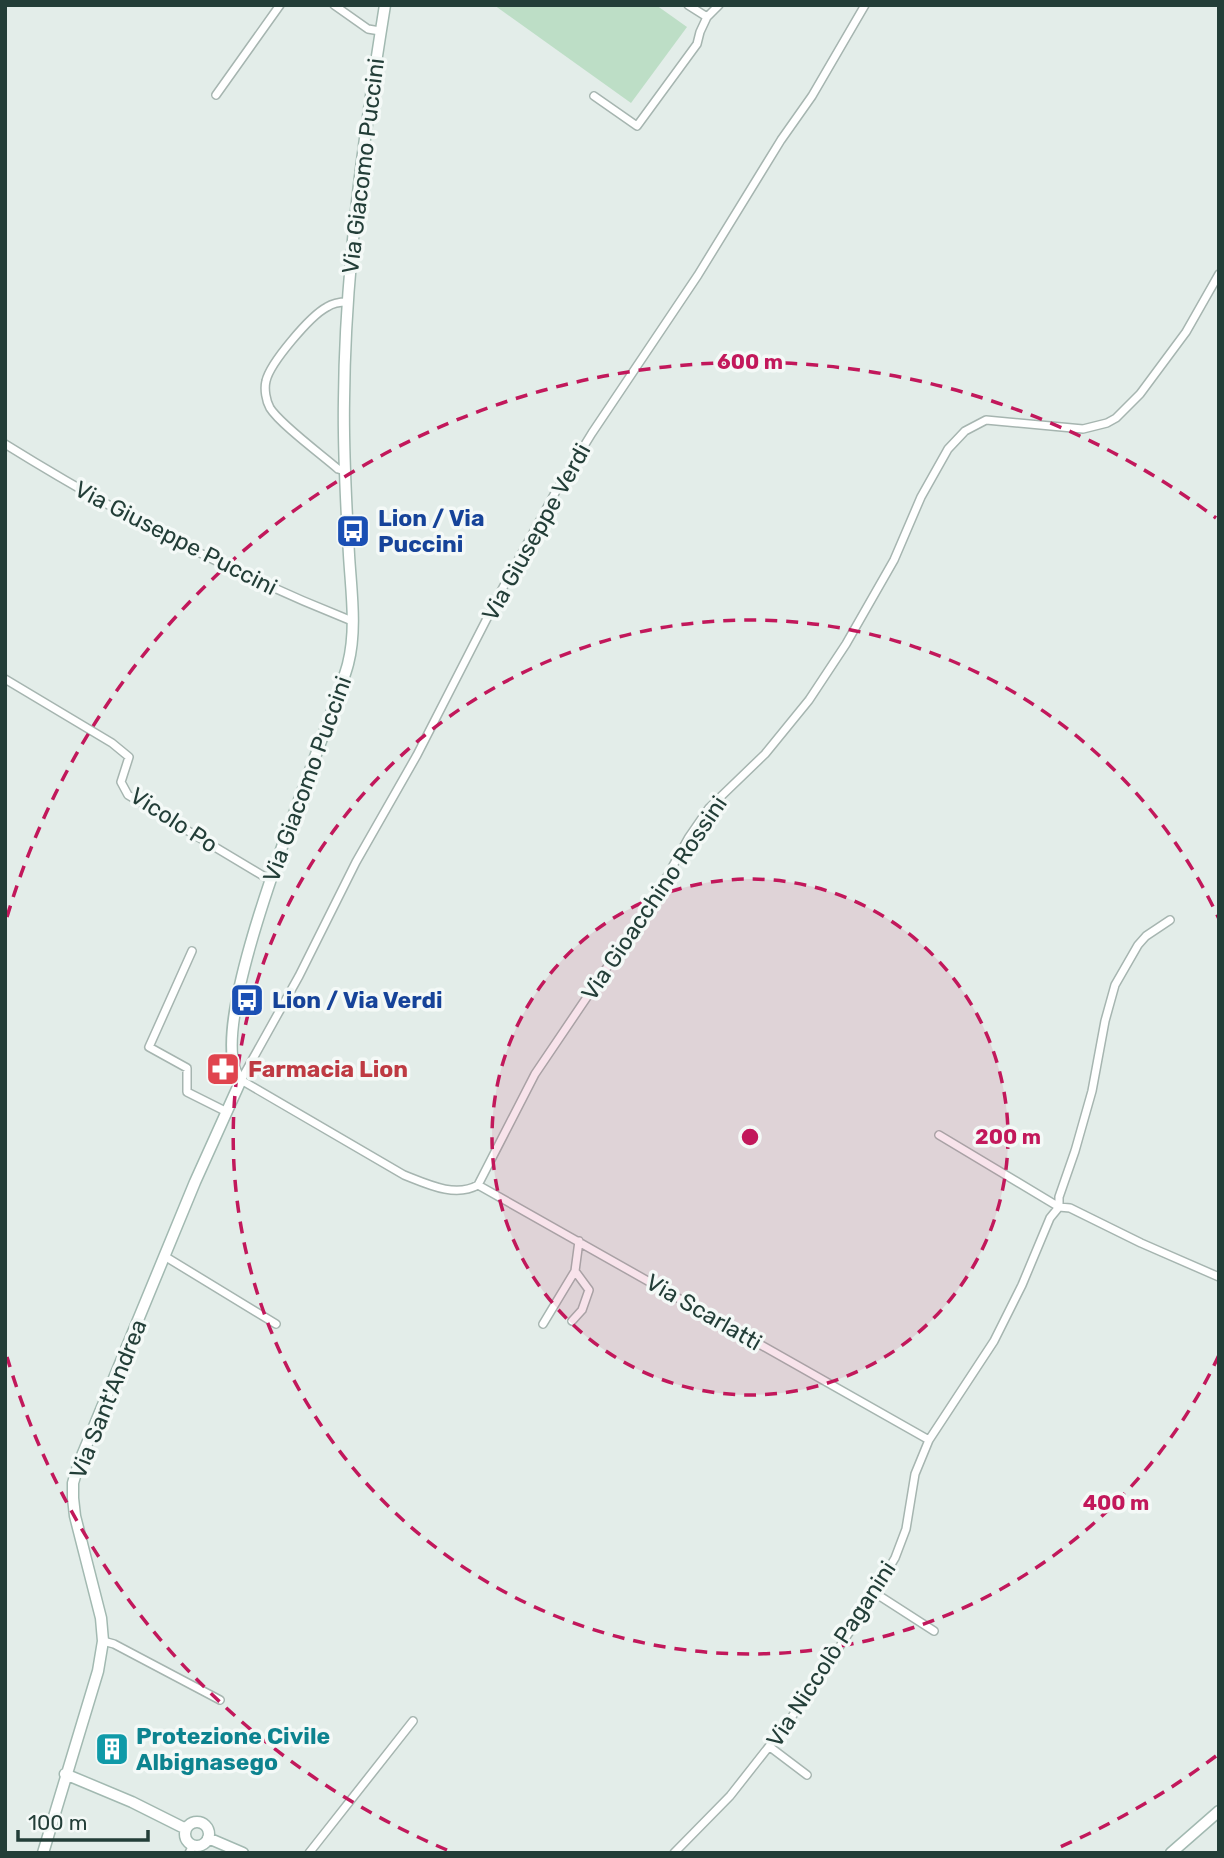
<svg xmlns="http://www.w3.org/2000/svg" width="1224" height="1858" font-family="Rubik,sans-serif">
<rect width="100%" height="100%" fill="#e3ede9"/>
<path fill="#bddec6" d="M 494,5 L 656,5 L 687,27 L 631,103 Z"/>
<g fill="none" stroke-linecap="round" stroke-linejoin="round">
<g stroke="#a6b5b0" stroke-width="10">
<path id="street" d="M 334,5 L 368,29 L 380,31
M 688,5 L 707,17 L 719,5
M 865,5 L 812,96 L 781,140 L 698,275 L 592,433 L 555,493 L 500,593 L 417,755 L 356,862 L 299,976 L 241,1080 L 404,1175 C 427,1184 455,1198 478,1185 L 535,1074 L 660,889 L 689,837 L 709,808 L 765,754 L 809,700 L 846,644 L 894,560 L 921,497 L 948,449 L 965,431 L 986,420 L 1083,429 L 1107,423 L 1116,418 L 1140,394 L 1186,332 L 1219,274
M 216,95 L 280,5
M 594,96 L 637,126 L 697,44 L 700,32 L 707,17
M 5,444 C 116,513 231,573 352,621
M 345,471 L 338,469 C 322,455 280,424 270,408 C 266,401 264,389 266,381 C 270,363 310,316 327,307 C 333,303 340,302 347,302
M 5,679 L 112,743 L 129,757 L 121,782 L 128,795 L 270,880
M 192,951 L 149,1047 L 187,1068 L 187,1092 L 227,1112
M 939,1135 L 1059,1207 L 1070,1208 L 1141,1243 L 1219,1277
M 478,1185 L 929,1440
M 166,1257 L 276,1324
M 572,1321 L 582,1310 L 589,1290 L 575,1271
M 543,1324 L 575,1271 L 579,1241
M 875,1593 L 934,1631
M 103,1641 L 114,1644 L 220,1700
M 770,1747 L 807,1775
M 189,1853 L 193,1845
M 309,1853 L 413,1721
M 674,1853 L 730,1796 L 789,1721 L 857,1621 L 895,1558 L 906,1529 L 915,1474 L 929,1440 L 994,1341 L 1022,1285 L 1050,1218 L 1059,1207 L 1059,1197 L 1075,1151 L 1092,1091 L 1105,1021 L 1115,985 L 1138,945 L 1146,936 L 1170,920"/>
</g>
<g stroke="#a2b9b1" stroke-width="13">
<path id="secondary" d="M 65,1774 L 132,1802 L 186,1829
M185 1834a12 12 0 1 1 24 0a12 12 0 1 1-24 0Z
M 208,1838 L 243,1853
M 43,1853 L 98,1671 L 103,1641 L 101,1618 L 75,1516 L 73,1498 L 73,1483 L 79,1463 L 195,1182 L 241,1080 C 196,1031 330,732 348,664 C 357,629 351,590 349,555 C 346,503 343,452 344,400 C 345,267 364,136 385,5
M 1171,1853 L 1219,1811"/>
</g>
<use href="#street" stroke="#fff" stroke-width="7"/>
<use href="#secondary" stroke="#fff" stroke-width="10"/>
</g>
<circle cx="750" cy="1137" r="258" fill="#c2185b" fill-opacity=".12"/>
<g fill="none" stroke="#c2185b" stroke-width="3.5" stroke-dasharray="12 9">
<circle cx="750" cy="1137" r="258"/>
<path d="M1219 1355A517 517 0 1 1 1219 919"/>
<path d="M1216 1756A775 775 0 0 1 1053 1850M447 1850A775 775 0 0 1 7 1357M7 917A775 775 0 0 1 1216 518"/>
</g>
<defs>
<g id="bus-square" transform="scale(1.75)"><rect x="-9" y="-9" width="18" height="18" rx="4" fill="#1a4fb4" stroke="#f4f9f7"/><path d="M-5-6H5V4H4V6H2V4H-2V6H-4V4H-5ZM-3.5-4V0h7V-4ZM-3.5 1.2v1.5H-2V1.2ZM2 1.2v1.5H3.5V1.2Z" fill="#fff"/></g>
<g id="pharmacy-square" transform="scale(1.75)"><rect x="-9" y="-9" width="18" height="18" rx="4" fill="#e0444e" stroke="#f4f9f7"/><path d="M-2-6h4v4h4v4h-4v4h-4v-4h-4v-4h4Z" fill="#fff"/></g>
<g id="building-square" transform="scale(1.75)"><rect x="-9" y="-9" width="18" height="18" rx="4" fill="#0f9aa8" stroke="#f4f9f7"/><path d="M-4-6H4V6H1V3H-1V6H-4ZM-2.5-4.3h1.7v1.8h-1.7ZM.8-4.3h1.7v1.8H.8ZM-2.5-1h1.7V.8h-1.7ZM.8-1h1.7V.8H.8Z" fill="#fff"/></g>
</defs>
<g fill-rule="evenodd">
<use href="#bus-square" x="353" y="531"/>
<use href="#bus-square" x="247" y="1000"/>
<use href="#pharmacy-square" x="223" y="1069"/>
<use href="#building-square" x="112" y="1749"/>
</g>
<g text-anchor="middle" stroke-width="7" stroke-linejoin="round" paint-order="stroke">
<g font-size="23" fill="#233e38" stroke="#f4f9f7">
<text transform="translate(363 166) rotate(-83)" y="8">Via Giacomo Puccini</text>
<text transform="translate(536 532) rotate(-61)" y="8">Via Giuseppe Verdi</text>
<text transform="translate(176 538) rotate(27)" y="8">Via Giuseppe Puccini</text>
<text transform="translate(307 779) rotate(-70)" y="8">Via Giacomo Puccini</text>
<text transform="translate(174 820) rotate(33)" y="8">Vicolo Po</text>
<text transform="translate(654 898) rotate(-56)" y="8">Via Gioacchino Rossini</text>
<text transform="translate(704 1312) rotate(30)" y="8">Via Scarlatti</text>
<text transform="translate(108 1399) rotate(-68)" y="8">Via Sant'Andrea</text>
<text transform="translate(831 1654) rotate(-57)" y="8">Via Niccolò Paganini</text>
</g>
<g font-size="23" font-weight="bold" fill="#164399" stroke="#f4f9f7" text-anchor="start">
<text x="378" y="526">Lion / Via<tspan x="378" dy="26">Puccini</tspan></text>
<text x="272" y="1008">Lion / Via Verdi</text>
</g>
<g font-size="23" font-weight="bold" fill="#be3a42" stroke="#f4f9f7" text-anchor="start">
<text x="248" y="1077">Farmacia Lion</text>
</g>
<g font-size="23" font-weight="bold" fill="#0d838f" stroke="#f4f9f7" text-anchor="start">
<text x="136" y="1744">Protezione Civile<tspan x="136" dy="26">Albignasego</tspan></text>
</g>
</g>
<circle cx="750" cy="1137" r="10" fill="#c2185b" stroke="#f4f9f7" stroke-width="3.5"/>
<g font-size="21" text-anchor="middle" font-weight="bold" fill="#c2185b" stroke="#f4f9f7" stroke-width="7" stroke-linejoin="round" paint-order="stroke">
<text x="750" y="369">600 m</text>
<text x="1008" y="1144">200 m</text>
<text x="1116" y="1510">400 m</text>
</g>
<rect width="1224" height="1858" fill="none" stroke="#233e38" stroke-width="14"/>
<path d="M18 1830v10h130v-10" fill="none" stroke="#233e38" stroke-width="3.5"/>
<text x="28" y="1830" font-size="21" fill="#233e38" stroke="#f4f9f7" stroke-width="5" paint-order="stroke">100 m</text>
</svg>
